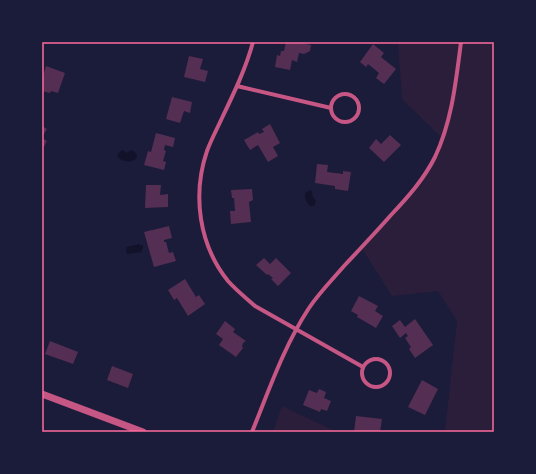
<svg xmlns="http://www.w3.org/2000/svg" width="536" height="474" font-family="'Zilla Slab',serif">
<rect width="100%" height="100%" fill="#1b1b3a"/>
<path fill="#2a1e3b" d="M 398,42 L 494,42 L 494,432 L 445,432 L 457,321 L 438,291 L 392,296 L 361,247 L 412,192 L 444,140 L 402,99 Z
M 282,406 L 337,432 L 273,432 Z"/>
<path fill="#12122b" d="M 123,150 L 127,153 L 131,150 C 135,151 137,154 137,158 L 130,162 L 121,160 L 118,157 L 117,155 L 119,153 L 119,152 Z
M 309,190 L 311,190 L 313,197 L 316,201 L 314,206 L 310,206 C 307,202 303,198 306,192 L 309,191 Z
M 140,244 L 140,245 L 143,245 L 143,248 L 142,249 L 142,252 L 127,254 L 126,247 Z"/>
<path fill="#542f53" d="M 286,42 L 297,42 L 311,45 L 310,51 L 304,54 L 299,53 L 297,62 L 292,60 L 290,70 L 275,67 L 277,55 L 280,56 L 281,51 L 284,51 Z
M 373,44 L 384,53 L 381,57 L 396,69 L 384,84 L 376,78 L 379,73 L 368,64 L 366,67 L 360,62 Z
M 189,56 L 203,59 L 200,69 L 208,71 L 205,82 L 184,77 Z
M 46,66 L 65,73 L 58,93 L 51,91 L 50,93 L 42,91 L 42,79 Z
M 172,97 L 192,102 L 190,113 L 184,111 L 180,123 L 166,119 Z
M 270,124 L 280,143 L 273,147 L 278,156 L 268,162 L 258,145 L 250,150 L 244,140 L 258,132 L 259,134 L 264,132 L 262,129 Z
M 42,126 L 47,129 L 42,137 Z
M 156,133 L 175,138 L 173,147 L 165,145 L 164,150 L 166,151 L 163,161 L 166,162 L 164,170 L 144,165 L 148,151 L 151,152 Z
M 390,135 L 401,145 L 384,162 L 369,148 L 376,139 L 381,144 Z
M 42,138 L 47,141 L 42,150 Z
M 317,164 L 328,165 L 327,172 L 343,174 L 343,171 L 351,172 L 348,191 L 335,189 L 335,186 L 315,183 Z
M 146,185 L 161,185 L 160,195 L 168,194 L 168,207 L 145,208 Z
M 252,189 L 253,200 L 249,202 L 251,222 L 231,224 L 230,211 L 235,211 L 234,198 L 232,198 L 231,190 Z
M 169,226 L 172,238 L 164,240 L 164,242 L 166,242 L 169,253 L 173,252 L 176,261 L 154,267 L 144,232 Z
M 264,258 L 270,264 L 276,258 L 291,273 L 278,286 L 271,279 L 273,278 L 268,274 L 267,275 L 256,265 Z
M 185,279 L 196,297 L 199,295 L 205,304 L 188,316 L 177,298 L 174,300 L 168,290 Z
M 359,296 L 378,306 L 375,311 L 383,316 L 376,328 L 357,317 L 358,315 L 351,311 Z
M 415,319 L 433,345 L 415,358 L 409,349 L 411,347 L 405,338 L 408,336 L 406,333 L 400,338 L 392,326 L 400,320 L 405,327 Z
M 225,321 L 235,329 L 233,332 L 246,341 L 243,343 L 242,346 L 243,348 L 236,357 L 219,345 L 223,339 L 216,334 Z
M 50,341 L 78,352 L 73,364 L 45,354 Z
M 112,366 L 133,374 L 128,388 L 107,380 Z
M 422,380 L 438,389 L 425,415 L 408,407 Z
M 319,389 L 326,392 L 324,398 L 331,401 L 327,411 L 321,409 L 320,412 L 303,405 L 309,390 L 317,393 Z
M 356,416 L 382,419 L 380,432 L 354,432 Z"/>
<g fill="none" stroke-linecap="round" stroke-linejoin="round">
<path stroke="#c65784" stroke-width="4" d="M 253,42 C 246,68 234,93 222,118 C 217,129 211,140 207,151 C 192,195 199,245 228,281 C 236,290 246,298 255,306 L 363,367
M 237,86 L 331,108
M331 108a14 14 0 1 1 28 0a14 14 0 1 1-28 0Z
M362 373a14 14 0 1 1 28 0a14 14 0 1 1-28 0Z
M 252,432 C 269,390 284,346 309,308 C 319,293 332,280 344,266 C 360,249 376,232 391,215 C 408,197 424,179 435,157 C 452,121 456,81 461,42"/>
<path stroke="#c65784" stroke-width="7" d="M 42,394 L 143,432"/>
</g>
<rect width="536" height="474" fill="none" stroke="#1b1b3a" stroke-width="86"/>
<rect x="43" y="43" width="450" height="388" fill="none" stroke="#ff6b9d" stroke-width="1.5"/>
</svg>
